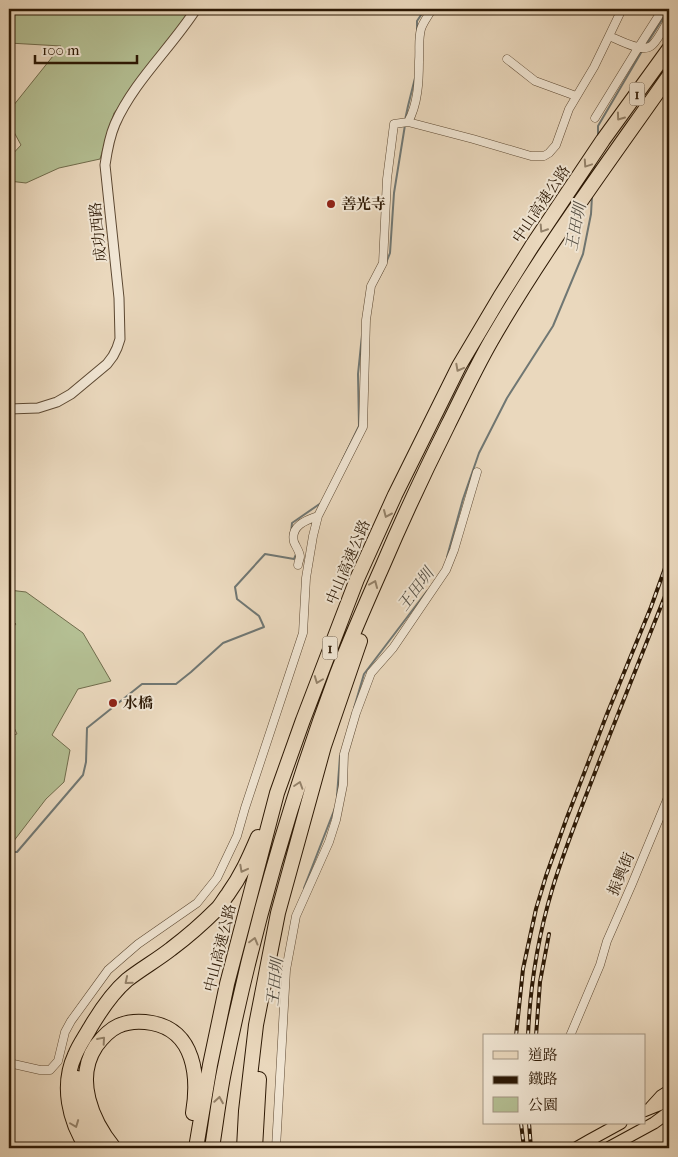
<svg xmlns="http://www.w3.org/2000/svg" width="678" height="1157" font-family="'IM FELL French Canon','Noto Serif TC',serif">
<rect width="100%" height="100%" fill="#ead8bd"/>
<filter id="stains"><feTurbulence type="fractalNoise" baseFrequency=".004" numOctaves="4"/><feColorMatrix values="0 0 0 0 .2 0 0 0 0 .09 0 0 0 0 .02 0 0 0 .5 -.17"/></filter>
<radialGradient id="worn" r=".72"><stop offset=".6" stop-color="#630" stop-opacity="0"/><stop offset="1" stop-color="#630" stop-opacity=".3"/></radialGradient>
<path fill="#b4bf93" stroke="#706c4c" d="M 9,9 L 192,9 L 181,28 L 114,113 L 100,159 L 59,168 L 26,183 L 9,181 L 9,158 L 21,145 L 9,123 L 9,111 L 61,46 L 9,43 Z
M 9,590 L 26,592 L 83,633 L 111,681 L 78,689 L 52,735 L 70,750 L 64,782 L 46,799 L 13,842 L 9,842 L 9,736 L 17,734 L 9,717 L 9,632 L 16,624 L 9,617 Z"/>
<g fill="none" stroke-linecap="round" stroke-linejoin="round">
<path stroke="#707773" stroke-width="2" d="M 417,32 L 417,21 L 425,9
M 646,45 L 669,9
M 405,120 L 408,106 L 415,78
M 598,137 L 598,126 L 642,51
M 594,172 L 595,162
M 386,263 L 390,253 L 394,193 L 405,125
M 376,283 L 383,270
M 342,461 L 359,426 L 358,374 L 362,335
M 291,533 L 292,523 L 321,503
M 447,557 L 463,499 L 479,453 L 507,398 L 553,326 L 583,254 L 591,214 L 592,196
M 354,708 L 364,674 L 427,591
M 337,796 L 340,756
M 9,852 L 17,852 L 83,775 L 86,762 L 87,728 L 142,684 L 176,684 L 191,672 L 223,643 L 264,627 L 259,616 L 237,599 L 235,587 L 265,554 L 294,559 L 296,554
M 304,888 L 335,808"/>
<g stroke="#5c4832" stroke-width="9">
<path id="minor" d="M 609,36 L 622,9
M 507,59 L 535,81 L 576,96
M 595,118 L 638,48 L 663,9
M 408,122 C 418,104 419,81 419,61 C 420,50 418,40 421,29 C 423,22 429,15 432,9
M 298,565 C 298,563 300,558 300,557 C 300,552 296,547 294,542 C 290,526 306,520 318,516
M 570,1036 L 600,965 L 607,941 L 632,884 L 669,795
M 9,1063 L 40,1070 L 50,1070 L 58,1061 L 65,1032 L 71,1021 L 108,970 L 138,944 L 197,903 L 217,878 L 237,836 L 245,808 L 303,633 L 306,578 L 313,536 L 318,516 L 363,427 L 366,320 L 371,286 L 383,263 L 387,179 L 394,124 L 408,122 L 473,139 L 531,156 L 544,156 L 549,153 L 556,145 L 569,109 L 594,67 L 609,36 C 619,40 642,53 651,46 C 657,42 665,26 669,19
M 276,1148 L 286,970 L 296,916 L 329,842 L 336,820 L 343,785 L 344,754 L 356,713 L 371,673 L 393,648 L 446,570 L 454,550 L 477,472"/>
</g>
<g stroke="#5c4832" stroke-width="11">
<path id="tertiary" d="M 9,409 L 38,408 L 57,402 L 71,394 L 107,364 L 113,356 L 117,348 L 120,339 L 119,298 L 105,165 C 107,151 109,138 115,124 C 134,81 171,48 196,9"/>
</g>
<g stroke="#2c1804" stroke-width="13">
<path id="primary" d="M 651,1107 L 661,1096 L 669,1091
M 644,1111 L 669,1101
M 576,1148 L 590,1140 L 621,1123
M 608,1148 L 654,1123 L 669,1112"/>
</g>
<g stroke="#2c1804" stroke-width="16">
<path id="motorway" d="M 77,1078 C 76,1105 85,1122 100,1143
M 87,1148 C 69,1121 61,1085 75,1055 C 79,1045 85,1037 90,1028 C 100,1011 112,993 127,980 C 141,969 157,960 171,949 C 187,937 202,924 217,909 C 221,905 224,899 228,894 C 241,876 249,858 258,837
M 114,1148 C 92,1121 74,1079 96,1046 C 102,1038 109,1030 118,1026 C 129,1021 141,1021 152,1023 C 195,1031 199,1077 193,1113
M 196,1148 L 210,1065 L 227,984 L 277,793 L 303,720 L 357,579 L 395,495 L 459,366 L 500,297 L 532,246 L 603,140 L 669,49
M 212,1148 C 216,1123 219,1097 224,1072 C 251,937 289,803 337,674 C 351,637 367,601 383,565 C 403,518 425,471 448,425 C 462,397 475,369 491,341 C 544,249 608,163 669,76
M 244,1148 L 246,1111 L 256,1025 L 278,913 L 324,746 L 360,641
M 255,1148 L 259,1079"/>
</g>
<use href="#minor" stroke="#f1e6d4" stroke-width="8"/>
<use href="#tertiary" stroke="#f1e6d4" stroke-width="9"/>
<use href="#primary" stroke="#ead8bd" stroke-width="11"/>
<use href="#motorway" stroke="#ead8bd" stroke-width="14"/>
<g stroke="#2c1804" stroke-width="4">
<path id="rail" d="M 516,1036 L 523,969 L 536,909 L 546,876 L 566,820 L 607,714 L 651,607 L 669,557
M 528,1036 C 530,987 538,937 552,890 C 565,847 583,804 599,762 C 622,703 646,645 669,586
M 536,1036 L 540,982 L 549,934
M 521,1123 L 524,1148
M 529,1123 L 531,1148"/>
</g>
<use href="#rail" stroke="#f1e6d4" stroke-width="2" stroke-dasharray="5.5" stroke-linecap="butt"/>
</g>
<defs><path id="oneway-chevron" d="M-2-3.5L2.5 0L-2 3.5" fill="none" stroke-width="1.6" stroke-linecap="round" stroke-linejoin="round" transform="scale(1.25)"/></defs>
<g stroke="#94826a">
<use href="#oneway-chevron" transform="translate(620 117) rotate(126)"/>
<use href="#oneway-chevron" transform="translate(587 164) rotate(124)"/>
<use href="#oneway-chevron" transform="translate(543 229) rotate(123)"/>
<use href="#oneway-chevron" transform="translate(459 368) rotate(118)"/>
<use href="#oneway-chevron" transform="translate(387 514) rotate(114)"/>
<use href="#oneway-chevron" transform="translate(374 584) rotate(-67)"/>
<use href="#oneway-chevron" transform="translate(318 680) rotate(111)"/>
<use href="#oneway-chevron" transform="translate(299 785) rotate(-72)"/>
<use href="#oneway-chevron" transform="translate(243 869) rotate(118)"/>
<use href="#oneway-chevron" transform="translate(254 941) rotate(-75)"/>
<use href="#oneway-chevron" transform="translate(128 981) rotate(140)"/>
<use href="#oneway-chevron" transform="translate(102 1040) rotate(-49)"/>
<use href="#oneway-chevron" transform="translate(219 1100) rotate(-81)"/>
<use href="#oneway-chevron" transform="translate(75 1124) rotate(69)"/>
</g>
<g fill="#8f2418" stroke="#f1e6d4" stroke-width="2">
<circle cx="331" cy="204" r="5"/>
<circle cx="113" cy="703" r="5"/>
</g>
<g text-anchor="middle" stroke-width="4" stroke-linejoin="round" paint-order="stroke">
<g fill="#f1e6d4" stroke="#675642" stroke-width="1">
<rect x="629.5" y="82.5" width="15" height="23" rx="4"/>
<rect x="322.5" y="636.5" width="15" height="23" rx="4"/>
</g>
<g font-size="14" font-weight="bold" fill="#2c1804">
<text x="637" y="99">1</text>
<text x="330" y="653">1</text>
</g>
<g font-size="15" font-weight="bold" fill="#2c1804" stroke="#f1e6d4" text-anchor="start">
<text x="341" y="209">善光寺</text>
<text x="123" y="708">水橋</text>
</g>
<g font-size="15" fill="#2c1804" stroke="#f1e6d4">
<text transform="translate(541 204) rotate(-56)" y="5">中山高速公路</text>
<text transform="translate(98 232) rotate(-96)" y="5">成功西路</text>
<text transform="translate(348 562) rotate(-67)" y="5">中山高速公路</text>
<text transform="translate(621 874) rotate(-67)" y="5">振興街</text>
<text transform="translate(220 948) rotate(-76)" y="5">中山高速公路</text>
</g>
<g font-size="16" font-style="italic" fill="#544f45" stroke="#f1e6d4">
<text transform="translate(575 227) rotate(-79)" y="6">王田圳</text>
<text transform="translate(415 589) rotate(-53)" y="6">王田圳</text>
<text transform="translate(274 982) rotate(-84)" y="6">王田圳</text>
</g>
</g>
<rect width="678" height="1157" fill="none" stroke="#ead8bd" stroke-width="30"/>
<rect x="10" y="10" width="658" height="1137" fill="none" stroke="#2c1804" stroke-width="2.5"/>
<rect x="15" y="15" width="648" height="1127" fill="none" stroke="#2c1804"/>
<rect x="483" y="1034" width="162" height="90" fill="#f1e6d4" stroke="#a29481"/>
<rect x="493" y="1051" width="25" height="8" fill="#ead8bd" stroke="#a29481"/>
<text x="528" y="1060" font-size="15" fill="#2c1804">道路</text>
<rect x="493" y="1076" width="25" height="8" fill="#2c1804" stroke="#a29481"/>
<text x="528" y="1084" font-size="15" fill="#2c1804">鐵路</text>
<rect x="493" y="1097" width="25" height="15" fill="#b4bf93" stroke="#a29481"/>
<text x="528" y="1110" font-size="15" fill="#2c1804">公園</text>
<path d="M35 55v8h102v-8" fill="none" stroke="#2c1804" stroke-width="2.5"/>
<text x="42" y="55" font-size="15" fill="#2c1804" stroke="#f1e6d4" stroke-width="4" paint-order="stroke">100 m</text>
<rect width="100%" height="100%" filter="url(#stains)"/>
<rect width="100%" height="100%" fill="url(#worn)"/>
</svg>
